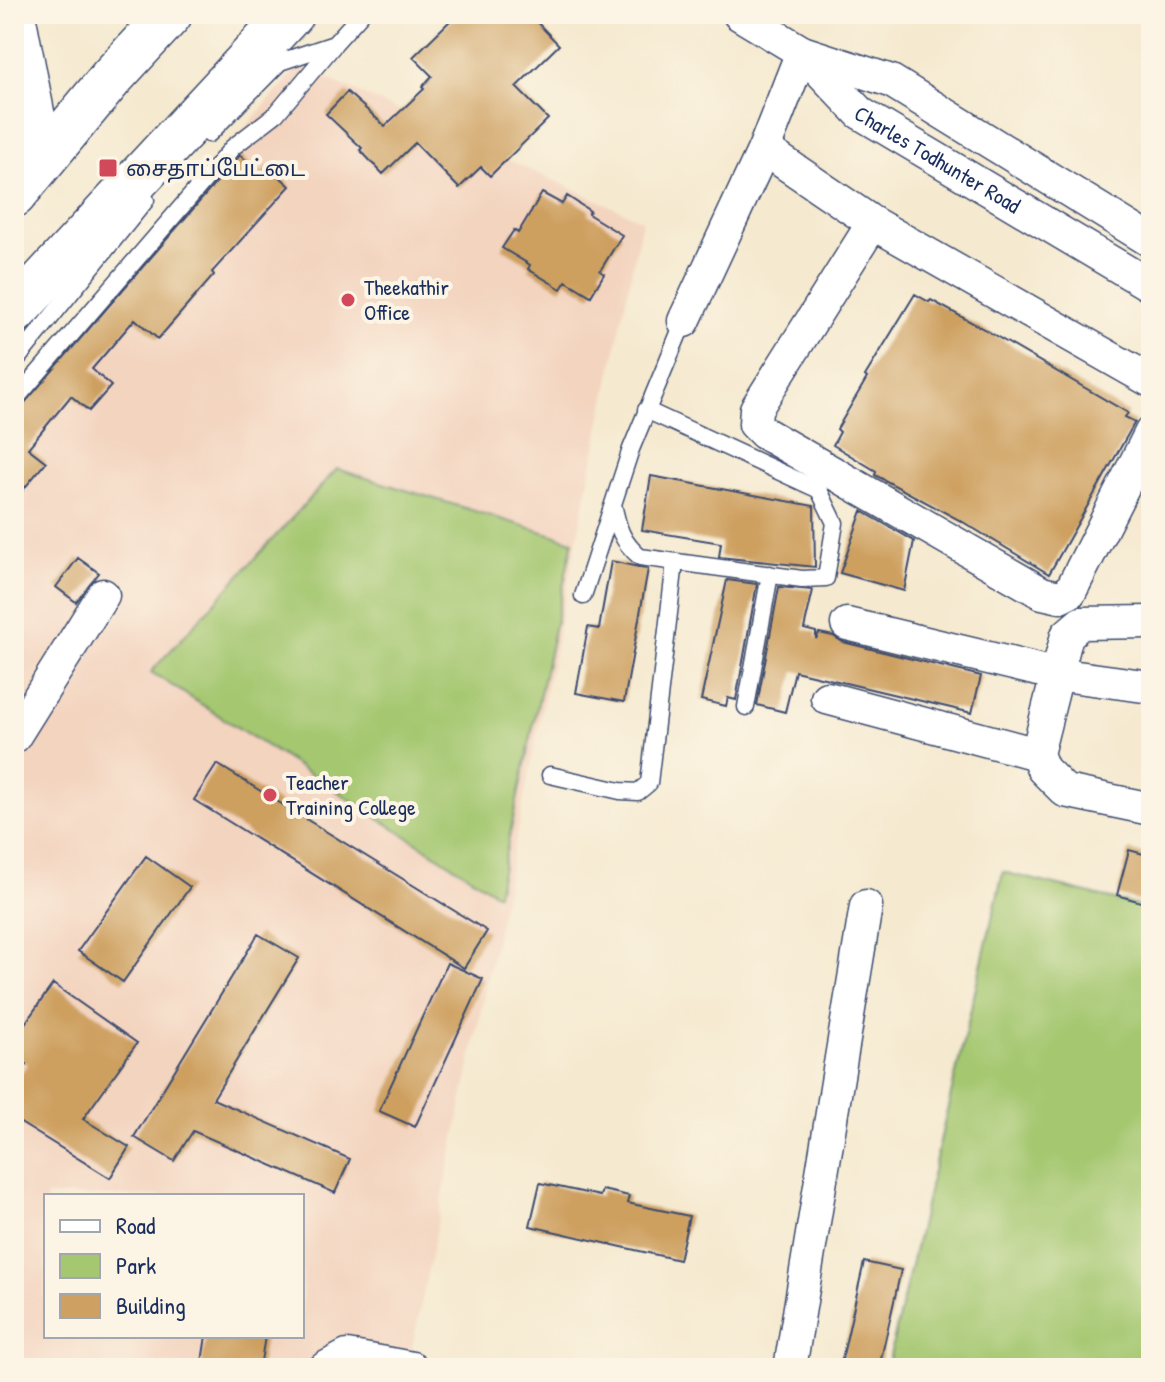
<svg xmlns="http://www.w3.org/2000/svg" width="1165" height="1382" font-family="'Patrick Hand','Noto Sans Tamil',sans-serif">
<rect width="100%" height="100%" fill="#fcf5e5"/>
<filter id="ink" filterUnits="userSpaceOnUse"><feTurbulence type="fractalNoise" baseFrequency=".0125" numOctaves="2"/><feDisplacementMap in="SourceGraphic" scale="16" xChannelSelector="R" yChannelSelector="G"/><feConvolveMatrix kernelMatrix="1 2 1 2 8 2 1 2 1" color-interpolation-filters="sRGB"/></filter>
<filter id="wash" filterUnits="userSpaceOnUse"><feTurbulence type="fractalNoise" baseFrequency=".006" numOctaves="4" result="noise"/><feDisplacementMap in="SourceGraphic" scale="32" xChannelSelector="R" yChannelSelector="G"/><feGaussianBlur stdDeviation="1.8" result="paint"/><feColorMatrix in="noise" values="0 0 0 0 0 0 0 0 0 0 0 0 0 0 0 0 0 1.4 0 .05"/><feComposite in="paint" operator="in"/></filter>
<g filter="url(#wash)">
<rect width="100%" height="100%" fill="#f5e9cf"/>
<path fill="#f3d4bf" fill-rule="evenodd" d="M 299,66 L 642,220 L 408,1368 L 14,1368 L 14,394 ZM 46,1196 L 302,1196 L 302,1336 L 46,1336 Z"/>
<path fill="#a4c770" stroke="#607b67" stroke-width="2" d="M 337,469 L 573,541 L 497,894 L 151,672 Z
M 1003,872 L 1151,909 L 1151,1368 L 887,1368 Z"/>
<g id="blocks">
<path fill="#cea061" d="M 457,14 L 529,14 L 559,45 L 516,87 L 548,119 L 490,176 L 481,167 L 459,188 L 415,143 L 383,174 L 360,150 L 362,148 L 326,114 L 347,92 L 385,126 L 424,89 L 422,87 L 432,76 L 413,57 Z
M 240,155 L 261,174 L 268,166 L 290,186 L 212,272 L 214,275 L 158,339 L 135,319 L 92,369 L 111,386 L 89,411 L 71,396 L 28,448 L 46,462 L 14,501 L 14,415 Z
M 542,193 L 562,204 L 567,196 L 590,211 L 588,214 L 622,235 L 600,271 L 604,274 L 591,296 L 566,281 L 561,289 L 528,269 L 530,265 L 502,248 L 514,230 L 518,233 Z
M 915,294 L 929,302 L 931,300 L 984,329 L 1128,413 L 1125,417 L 1135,422 L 1049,574 L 963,522 L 875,475 L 876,471 L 833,445 L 840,432 L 837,429 L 867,378 L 865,376 Z
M 651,476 L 814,506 L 815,567 L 719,557 L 721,543 L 642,530 Z
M 862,511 L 914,541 L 904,591 L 840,573 Z
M 78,558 L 99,573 L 76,602 L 56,587 Z
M 611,561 L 648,569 L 624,702 L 576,693 L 588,627 L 599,629 Z
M 727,580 L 757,584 L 736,700 L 728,698 L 726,706 L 701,700 Z
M 779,587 L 813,590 L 804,629 L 816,632 L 816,639 L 819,633 L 833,636 L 843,642 L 981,676 L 972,713 L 795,671 L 785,712 L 757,705 Z
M 217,764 L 487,931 L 464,968 L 194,800 Z
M 1129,850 L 1151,856 L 1151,905 L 1117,895 Z
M 146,856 L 190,887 L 123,982 L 78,951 Z
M 258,934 L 299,958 L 213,1099 L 350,1159 L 335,1193 L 193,1131 L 174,1161 L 134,1137 Z
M 447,963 L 483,979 L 415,1127 L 379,1111 Z
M 53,984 L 137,1043 L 83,1119 L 129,1147 L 110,1178 L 14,1119 L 14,1084 L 27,1064 L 14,1055 L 14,1039 Z
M 540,1183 L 600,1196 L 602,1190 L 629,1196 L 627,1203 L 689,1216 L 679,1260 L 530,1226 Z
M 864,1262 L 901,1270 L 879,1368 L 840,1368 Z
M 206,1336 L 265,1336 L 260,1368 L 201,1368 Z"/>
</g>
</g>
<g filter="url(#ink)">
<use href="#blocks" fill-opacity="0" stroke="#3c4b6f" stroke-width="2"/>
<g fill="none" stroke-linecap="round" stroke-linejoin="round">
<g stroke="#3c4b6f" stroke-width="19">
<path id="service" d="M 209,134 L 280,62 L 334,44 L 361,14
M 14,363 L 146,200
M 14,401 L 233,147 L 276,114 L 333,46
M 613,504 C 618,527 621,541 640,557 L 802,579 L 826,578 L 835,523 L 819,490 L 646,410
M 583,596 L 631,449 L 684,321
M 746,707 L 770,574
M 550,775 L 620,791 L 638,792 L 649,783 L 675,562"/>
</g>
<g stroke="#3c4b6f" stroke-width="35">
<g id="minor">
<path id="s1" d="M 739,14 L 802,52 L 860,113 L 1151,286"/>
<path d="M 805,53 L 891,81 L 1151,241"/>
<path d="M 14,149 L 26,137 L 39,117 L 19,14"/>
<path d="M 764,149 L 873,223 L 1151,381"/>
<path d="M 873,223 L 756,409 L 755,424 L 764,433 L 1042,593 L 1060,597 L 1070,592 L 1151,432"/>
<path d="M 684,321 L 764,149 L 802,52"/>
<path d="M 1151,622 L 1081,623 L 1067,635 L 1037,754 L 1043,769 L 1065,791 L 1151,809"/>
<path d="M 847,624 L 1055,674 L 1151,687"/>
<path d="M 827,698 L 1037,754"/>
<path d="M 14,737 L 103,595"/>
<path d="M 325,1368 L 347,1356 L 412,1368"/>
<path d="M 790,1368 L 866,906"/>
</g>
</g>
<g stroke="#3c4b6f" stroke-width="47">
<path id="primary" d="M 14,195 L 111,78 L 170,14
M 14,312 L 291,14"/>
</g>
<use href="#service" stroke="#fff" stroke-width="16"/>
<use href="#minor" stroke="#fff" stroke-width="32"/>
<use href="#primary" stroke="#fff" stroke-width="44"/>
</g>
</g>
<g fill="#d1495b" stroke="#fcf5e5" stroke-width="3">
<rect x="98" y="158" width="20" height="20" rx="4"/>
<circle cx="348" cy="300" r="8"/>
<circle cx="270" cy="795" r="8"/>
</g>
<g text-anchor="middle" stroke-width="8" stroke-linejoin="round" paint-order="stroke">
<g font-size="22" fill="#1b2f5e" stroke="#fcf5e5">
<text dy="8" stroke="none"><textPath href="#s1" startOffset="248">Charles Todhunter Road</textPath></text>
</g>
<g font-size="22" fill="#1b2f5e" stroke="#fcf5e5" text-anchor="start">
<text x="126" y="176">சைதாப்பேட்டை</text>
<text x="364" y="295">Theekathir<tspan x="364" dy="25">Office</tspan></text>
<text x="286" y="790">Teacher<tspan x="286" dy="25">Training College</tspan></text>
</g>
</g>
<rect width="1165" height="1382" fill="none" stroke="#fcf5e5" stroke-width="48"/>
<rect x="44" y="1194" width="260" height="144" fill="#fcf5e5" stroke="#a2a6af" stroke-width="2"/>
<rect x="60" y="1220" width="40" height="12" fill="#ffffff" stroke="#a2a6af" stroke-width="2"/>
<text x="116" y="1234" font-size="24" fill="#1b2f5e">Road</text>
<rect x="60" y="1254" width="40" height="24" fill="#a4c770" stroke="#a2a6af" stroke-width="2"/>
<text x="116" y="1274" font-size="24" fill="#1b2f5e">Park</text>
<rect x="60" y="1294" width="40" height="24" fill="#cea061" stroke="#a2a6af" stroke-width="2"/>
<text x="116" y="1314" font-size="24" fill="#1b2f5e">Building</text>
</svg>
